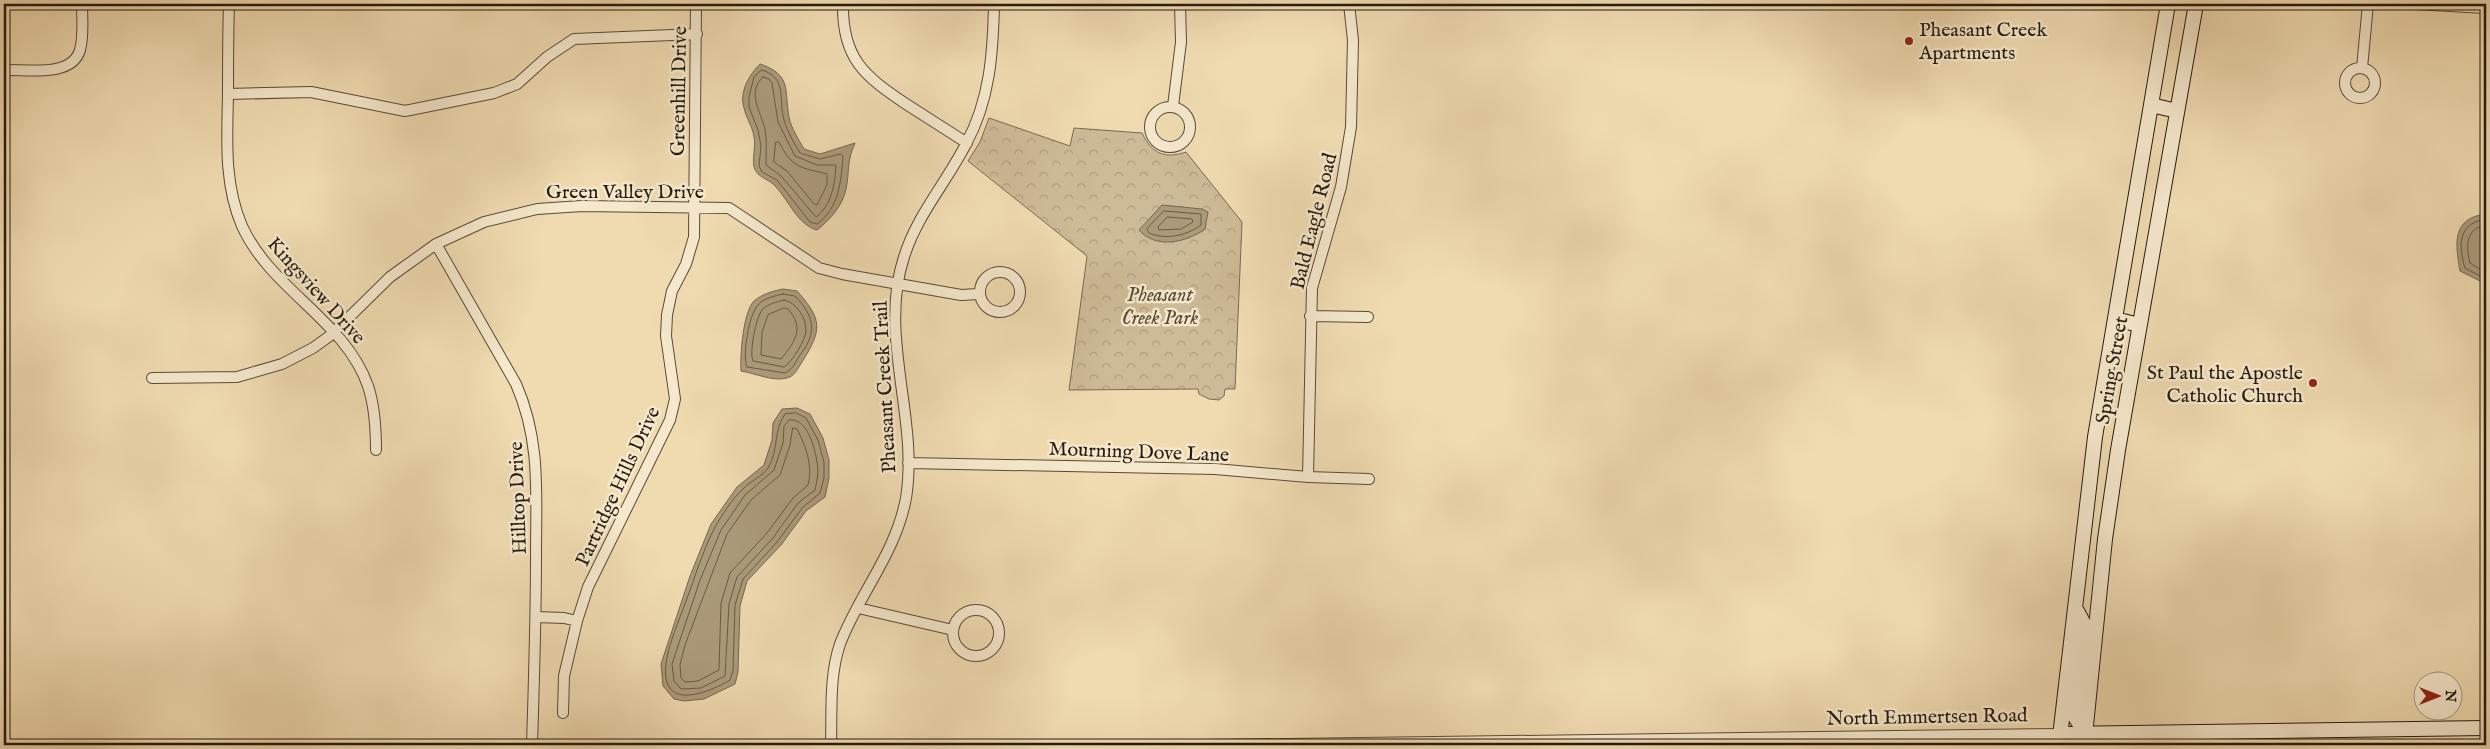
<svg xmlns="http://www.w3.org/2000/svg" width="2490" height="749" font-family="'IM FELL English',serif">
<defs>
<pattern id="forest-crowns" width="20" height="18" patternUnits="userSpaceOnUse" patternTransform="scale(1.25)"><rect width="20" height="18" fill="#cdba96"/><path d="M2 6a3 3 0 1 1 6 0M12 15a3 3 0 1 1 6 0" fill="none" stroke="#b09f80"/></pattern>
</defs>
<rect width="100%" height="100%" fill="#f0dbb1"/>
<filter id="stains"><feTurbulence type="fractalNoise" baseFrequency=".004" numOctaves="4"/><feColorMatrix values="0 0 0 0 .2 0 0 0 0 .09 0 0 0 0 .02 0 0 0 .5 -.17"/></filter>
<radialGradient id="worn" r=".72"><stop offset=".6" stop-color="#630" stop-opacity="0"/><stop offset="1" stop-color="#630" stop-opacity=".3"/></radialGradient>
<path fill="url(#forest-crowns)" stroke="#796a53" d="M 989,118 L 1070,146 L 1074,128 L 1142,133 C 1152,154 1165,159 1186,152 L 1242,222 L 1235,389 L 1225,389 L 1224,396 L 1219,400 L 1209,399 L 1199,394 L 1198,389 L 1069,390 L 1087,256 L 968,161 L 980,142 Z"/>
<path fill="#ab9a7a" stroke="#756750" d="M 760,64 C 792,75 784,89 789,117 C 791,128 799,140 804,149 L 820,154 L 855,143 C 846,163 850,170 846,189 C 843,205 830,220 817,230 C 798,225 789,201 776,187 C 770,179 757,178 754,167 C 752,158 756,147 754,137 C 752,125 746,118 744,108 C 739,92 749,75 760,64 Z
M 1162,205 L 1202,209 L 1208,212 L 1205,229 C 1186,243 1155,249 1139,230 Z
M 2486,214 L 2486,284 L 2460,271 C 2455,243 2452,218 2486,214 Z
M 783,289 L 797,291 C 823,320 822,330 802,362 C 798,368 795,376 787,378 C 774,382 754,373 741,371 C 740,356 743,312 754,301 C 762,294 773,291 783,289 Z
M 797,408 L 810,414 L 823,438 L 829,460 L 829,478 L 825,497 L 806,511 L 781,545 L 747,581 L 740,606 L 738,672 L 735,684 L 704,699 L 684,701 L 674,699 L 663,686 L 661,664 L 690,576 L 711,524 L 737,487 L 764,465 L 772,440 L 773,423 L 782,409 Z"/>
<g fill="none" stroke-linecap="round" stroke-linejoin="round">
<path stroke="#685a45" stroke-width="1" d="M 762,70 C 788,78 778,99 784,120 C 787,131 794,143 800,153 L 820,159 L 840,154 L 843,156 C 841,182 839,208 817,224 L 810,222 L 777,180 L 762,172 L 759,166 L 761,146 L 758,130 L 749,107 L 749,97 L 754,77 Z
M 763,77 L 769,79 L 772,83 L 778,122 L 795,156 L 817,165 L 836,165 C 835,183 832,205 816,217 L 781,176 L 766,165 C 766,153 767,141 765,129 C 761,112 746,92 763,77 Z
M 776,142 L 779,142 C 793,169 800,167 827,174 L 827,185 L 817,205 L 814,204 L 787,171 L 774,162 Z
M 1164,211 L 1201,214 L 1201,225 C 1186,236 1166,240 1149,233 L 1147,229 Z
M 1168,217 L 1192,219 L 1193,222 L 1181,229 L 1159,230 L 1158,227 Z
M 2486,219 C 2458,223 2458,245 2465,268 L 2486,279
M 2486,225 C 2465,228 2466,247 2470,263 L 2486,273
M 783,294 L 795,296 C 814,316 818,332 800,355 C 795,363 793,369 785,373 L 747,367 C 742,356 749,314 758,305 C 764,298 775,296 783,294 Z
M 784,300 C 796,302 806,317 806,330 C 806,340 792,362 784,367 L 753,361 C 749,352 756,318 762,310 C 767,304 777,302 784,300 Z
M 784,308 L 788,309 C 805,328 795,342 781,359 L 761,355 L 762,332 L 768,315 Z
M 796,413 L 806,418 L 818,440 L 824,462 L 824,478 L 820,493 L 803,507 L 777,542 L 743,579 L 735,605 L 733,671 L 730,680 C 706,694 660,712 666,663 C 669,642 679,621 686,601 C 695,577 703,550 715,527 C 722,515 732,499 742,490 C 749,482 763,476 768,468 C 779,451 773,430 785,414 Z
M 789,420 C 807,417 815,448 817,462 C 819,471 817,481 815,490 L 798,503 L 773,538 L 737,577 L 729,604 L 725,676 L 701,688 L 681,689 L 674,681 L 672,664 L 700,580 L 721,530 L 745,495 L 774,470 L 783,443 L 784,427 Z
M 793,428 L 797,429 C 806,447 813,465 808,485 L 793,498 L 767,533 L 730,573 L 721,603 L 719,670 L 698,681 L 685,682 L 681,678 L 680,665 L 685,645 L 727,534 L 751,500 L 780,475 L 790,445 Z"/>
<g stroke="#584b38" stroke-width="12">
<path id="street" d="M 229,4 C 228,34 228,65 228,95 C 227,140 224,184 242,226 C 271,290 345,320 368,386 C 375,407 376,428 376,450
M 843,4 C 842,58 864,76 906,104 C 926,117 947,130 967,143
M 2414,4 L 2486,8
M2345 83a15 15 0 1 1 30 0a15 15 0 1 1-30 0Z
M 2362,68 L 2368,4
M 4,70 C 26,69 72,78 80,50 C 84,36 82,18 82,4
M 228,94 L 311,92 L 405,111 L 494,93 L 517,84 L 547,57 L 574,39 L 697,34
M 1173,106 L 1181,42 L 1180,4
M1150 127a20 20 0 1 1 40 0a20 20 0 1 1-40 0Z
M 436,244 L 516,384 C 541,441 536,494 536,555 C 536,619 534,682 532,745
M980 292a20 20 0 1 1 40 0a20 20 0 1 1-40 0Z
M 1310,316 L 1368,317
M 152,378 L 237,377 L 282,364 L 313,348 L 331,335 L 390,277 L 436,244 L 484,222 L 537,209 L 582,206 L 729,208 L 819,268 L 842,274 L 961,295 L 979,294
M 908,463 L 1215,469 L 1308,477 L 1369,479
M 1308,477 L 1312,288 L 1341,187 L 1351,127 L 1353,40 L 1349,4
M 858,608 L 953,630
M953 633a23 23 0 1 1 46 0a23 23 0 1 1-46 0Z
M 536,617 L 564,618 L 577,621 L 588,587 L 670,420 L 675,399 L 666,336 L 667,315 L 672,291 L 686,264 L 694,237 L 696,4
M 563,713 L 564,676 L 577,621
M 831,745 C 832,712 829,676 840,644 C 859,594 896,553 906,498 C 919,418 878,336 904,257 C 917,215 946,183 966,144 C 990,100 993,53 994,4
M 1203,745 L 2060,734"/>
</g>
<g stroke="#251b10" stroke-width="16">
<path id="secondary" d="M 2151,105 L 2177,111
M 2115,319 L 2139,325
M 2077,611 L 2083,622 L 2075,717 L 2086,734
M 2060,734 L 2486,728
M 2059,745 L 2095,437 L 2168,4
M 2084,745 L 2105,539 L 2118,450 L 2196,4"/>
</g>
<use href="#street" stroke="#f5e8cc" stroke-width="10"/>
<use href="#secondary" stroke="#f5e8cc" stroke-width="14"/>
</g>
<g fill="#8f2418" stroke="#f5e8cc" stroke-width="2">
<circle cx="1909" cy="41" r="5"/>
<circle cx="2313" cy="383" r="5"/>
</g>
<g text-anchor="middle" stroke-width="5" stroke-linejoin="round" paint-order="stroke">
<g font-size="20" fill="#251b10" stroke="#f5e8cc" text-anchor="start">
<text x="1919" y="36">Pheasant Creek<tspan x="1919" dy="23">Apartments</tspan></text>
<text x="2303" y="379" text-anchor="end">St Paul the Apostle<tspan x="2303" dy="23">Catholic Church</tspan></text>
</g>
<g font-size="20" fill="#251b10" stroke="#f5e8cc">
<text transform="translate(678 91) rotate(-89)" y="7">Greenhill Drive</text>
<text x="625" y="198">Green Valley Drive</text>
<text transform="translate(1313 221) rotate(-76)" y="7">Bald Eagle Road</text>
<text transform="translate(317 290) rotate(48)" y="7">Kingsview Drive</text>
<text transform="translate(2111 370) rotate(-80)" y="7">Spring Street</text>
<text transform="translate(884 387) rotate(-93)" y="7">Pheasant Creek Trail</text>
<text transform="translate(1139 451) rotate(2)" y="7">Mourning Dove Lane</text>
<text transform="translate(617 486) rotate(-65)" y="7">Partridge Hills Drive</text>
<text transform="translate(517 498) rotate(-92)" y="7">Hilltop Drive</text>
<text transform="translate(1927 716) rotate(-1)" y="7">North Emmertsen Road</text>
</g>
<g font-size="20" font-style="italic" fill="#574b38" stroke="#f5e8cc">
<text x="1160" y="301">Pheasant<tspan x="1160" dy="23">Creek Park</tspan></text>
</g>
</g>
<rect width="2490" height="749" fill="none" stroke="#f0dbb1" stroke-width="20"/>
<rect x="5" y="5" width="2480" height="739" fill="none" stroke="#251b10" stroke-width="2.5"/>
<rect x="10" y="10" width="2470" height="729" fill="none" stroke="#251b10"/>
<g transform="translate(2438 696) rotate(90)"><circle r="24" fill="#f5e8cc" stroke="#a29681"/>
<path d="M0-4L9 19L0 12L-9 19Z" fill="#8f2418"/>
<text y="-8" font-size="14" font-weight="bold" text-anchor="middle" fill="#251b10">N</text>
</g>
<rect width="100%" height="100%" filter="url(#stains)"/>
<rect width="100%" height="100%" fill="url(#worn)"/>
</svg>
